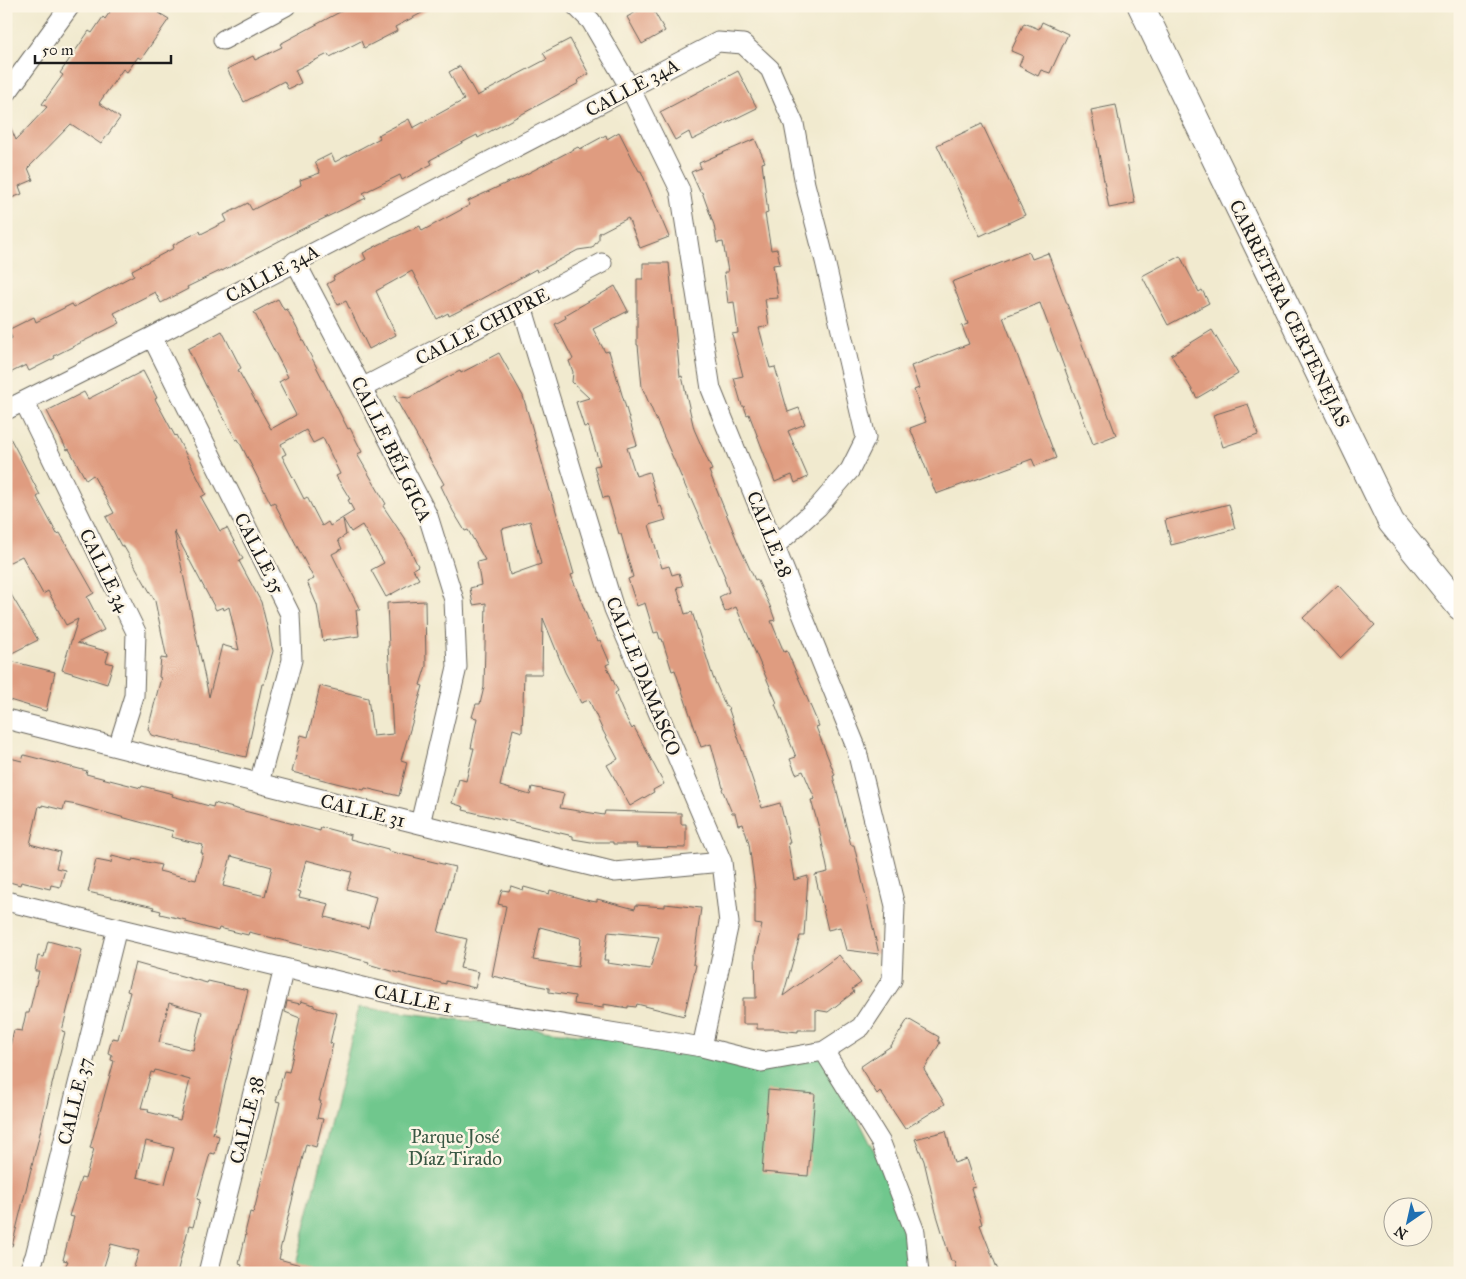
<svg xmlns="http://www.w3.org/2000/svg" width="1466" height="1279" font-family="'IM FELL Great Primer',serif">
<rect width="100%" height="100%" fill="#fcf5e5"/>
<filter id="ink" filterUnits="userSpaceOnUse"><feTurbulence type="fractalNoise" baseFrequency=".02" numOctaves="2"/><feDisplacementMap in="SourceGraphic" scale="10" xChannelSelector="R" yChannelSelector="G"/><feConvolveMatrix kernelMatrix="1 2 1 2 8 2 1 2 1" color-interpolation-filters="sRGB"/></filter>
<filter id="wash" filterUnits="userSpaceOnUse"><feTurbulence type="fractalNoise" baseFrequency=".0096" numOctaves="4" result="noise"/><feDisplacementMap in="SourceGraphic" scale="20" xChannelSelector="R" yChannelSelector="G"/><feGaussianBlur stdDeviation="1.12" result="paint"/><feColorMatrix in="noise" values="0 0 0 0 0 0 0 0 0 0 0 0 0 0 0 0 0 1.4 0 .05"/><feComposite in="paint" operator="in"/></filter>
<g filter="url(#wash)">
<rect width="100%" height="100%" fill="#f1eacf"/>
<path fill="#70c78d" stroke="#467254" d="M 359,1007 L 777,1059 L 824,1051 L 915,1232 L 919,1273 L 294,1273 Z"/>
<g id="blocks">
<path fill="#df9c80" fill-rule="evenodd" d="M 114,6 L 163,6 L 159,13 L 169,19 L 141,59 L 138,57 L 127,72 L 123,69 L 99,103 L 120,118 L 101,144 L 71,124 L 28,168 L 33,180 L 19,186 L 22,194 L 6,200 L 6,117 L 16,140 L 47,107 L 42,104 L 63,75 L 60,73 L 89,31 L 92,33 L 103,17 L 105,19 Z
M 351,6 L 435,6 L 395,27 L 397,31 L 364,48 L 361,41 L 330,57 L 328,54 L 295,70 L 301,83 L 288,89 L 284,81 L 244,102 L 227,69 L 253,56 L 255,60 L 282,47 L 280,44 Z
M 647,6 L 651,6 L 665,31 L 642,44 L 627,17 Z
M 1042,22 L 1068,34 L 1050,73 L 1041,70 L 1038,76 L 1019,66 L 1023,56 L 1011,51 L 1024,23 L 1039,29 Z
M 570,39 L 589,74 L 578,80 L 579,83 L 478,138 L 477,135 L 469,139 L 430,160 L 432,164 L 402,180 L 400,175 L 363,193 L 366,198 L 298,231 L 222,271 L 222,270 L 187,287 L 188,289 L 161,303 L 155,292 L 114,313 L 120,323 L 54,356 L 55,358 L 29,371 L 26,365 L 6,375 L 6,342 L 12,338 L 8,330 L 34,317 L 36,322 L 72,304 L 74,307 L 134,275 L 132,270 L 174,248 L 173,245 L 200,231 L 201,234 L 227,221 L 224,215 L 248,203 L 252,210 L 301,185 L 300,180 L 320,173 L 315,162 L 331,154 L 335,162 L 380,138 L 378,135 L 409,119 L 413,128 L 464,100 L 449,72 L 460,66 L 477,96 L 547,59 L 543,53 Z
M 738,71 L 757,108 L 692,140 L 689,132 L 675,140 L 660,112 Z
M 1116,105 L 1135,203 L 1109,208 L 1091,110 Z
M 982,124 L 1025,215 L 980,236 L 937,145 Z
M 619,132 L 639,171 L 641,171 L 669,237 L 640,248 L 628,218 L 599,233 L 599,239 L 592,248 L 578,250 L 537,272 L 536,269 L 473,304 L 449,316 L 448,313 L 437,319 L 412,271 L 376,291 L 396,335 L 369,349 L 346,301 L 338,305 L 327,284 L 334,280 L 333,277 L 366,259 L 363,253 L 388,240 L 420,226 L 422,231 L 470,205 L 468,201 L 513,180 L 513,181 L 578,147 L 580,149 L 606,135 L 607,139 Z
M 755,139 L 765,162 L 762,163 L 768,213 L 765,214 L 771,250 L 777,249 L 780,264 L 773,265 L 778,298 L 765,299 L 769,326 L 759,328 L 770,368 L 775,367 L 788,412 L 799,408 L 805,424 L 788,431 L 808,477 L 795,483 L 792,475 L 775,482 L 749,414 L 747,415 L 744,406 L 742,406 L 734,378 L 743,376 L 732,334 L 738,333 L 734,302 L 728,303 L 724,272 L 728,272 L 723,242 L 717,243 L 714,225 L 702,192 L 700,192 L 691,172 L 701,168 L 699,163 Z
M 1029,252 L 1032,259 L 1048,253 L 1116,435 L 1093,444 L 1040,303 L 1003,317 L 1056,458 L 1035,466 L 1032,459 L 936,494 L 910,428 L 926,422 L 914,390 L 919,388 L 911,366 L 969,344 L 962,326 L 968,324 L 952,282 Z
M 1180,256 L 1199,292 L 1202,290 L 1209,303 L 1168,325 L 1142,276 Z
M 643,263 L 669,263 L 680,377 L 682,376 L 694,429 L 712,470 L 709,471 L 738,543 L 755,580 L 757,579 L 770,606 L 775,620 L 771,621 L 784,652 L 787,651 L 819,726 L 816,727 L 835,775 L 833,776 L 851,845 L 854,845 L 879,954 L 846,950 L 840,927 L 828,930 L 815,875 L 828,872 L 819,828 L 811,800 L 815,799 L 803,771 L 796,774 L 790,759 L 796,757 L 775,704 L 777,703 L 736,607 L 725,612 L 719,597 L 729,592 L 724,578 L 725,577 L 642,387 L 638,345 L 637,345 L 637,279 L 643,279 Z
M 615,286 L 628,311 L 593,329 L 605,352 L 609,351 L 637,445 L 627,448 L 636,476 L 649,472 L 659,507 L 661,506 L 666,520 L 649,525 L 662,568 L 669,566 L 672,575 L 679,573 L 683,586 L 677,587 L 685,614 L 692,612 L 713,677 L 726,707 L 728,707 L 762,808 L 780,803 L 790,843 L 788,843 L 794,880 L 808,876 L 804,936 L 800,936 L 783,996 L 839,955 L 861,983 L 852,989 L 854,992 L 828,1012 L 816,1010 L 816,1030 L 798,1030 L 798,1032 L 779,1030 L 779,1029 L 757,1029 L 757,1024 L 743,1024 L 743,998 L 756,998 L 755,953 L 762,925 L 755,924 L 755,889 L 749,844 L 743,824 L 738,825 L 735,813 L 732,813 L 722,789 L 723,788 L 711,744 L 701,747 L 675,670 L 672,671 L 662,639 L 660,639 L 658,632 L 654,633 L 645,603 L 637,606 L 628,579 L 633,577 L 621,534 L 619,534 L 608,497 L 603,498 L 594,466 L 600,465 L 588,426 L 584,427 L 576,402 L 589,398 L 572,382 L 573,372 L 569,361 L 573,359 L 555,324 L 566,318 L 565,315 Z
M 278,299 L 284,310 L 287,309 L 348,429 L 350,428 L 362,452 L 357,454 L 386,504 L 383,506 L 405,539 L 418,566 L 413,569 L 419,579 L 386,597 L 371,570 L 384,563 L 362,525 L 351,532 L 343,519 L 346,535 L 338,540 L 342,549 L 332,554 L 360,610 L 356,610 L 359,636 L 323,641 L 317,605 L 307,582 L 314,579 L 274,502 L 271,504 L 238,439 L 236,440 L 206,386 L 188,349 L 222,331 L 241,368 L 238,370 L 271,429 L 296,415 L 279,382 L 288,377 L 254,312 ZM 306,430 L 313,443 L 323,438 L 340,474 L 336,476 L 350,499 L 348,500 L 354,511 L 330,526 L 328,522 L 322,526 L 307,497 L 304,499 L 282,456 L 286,454 L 281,444 Z
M 1212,330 L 1238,374 L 1197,398 L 1171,355 Z
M 499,353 L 523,396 L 574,574 L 571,575 L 594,634 L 598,641 L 600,640 L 610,663 L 606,665 L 618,691 L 615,693 L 623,712 L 632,729 L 634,727 L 664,784 L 653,790 L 654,792 L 630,806 L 607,765 L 618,759 L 603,731 L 589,700 L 581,703 L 565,672 L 543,618 L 542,674 L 524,674 L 522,732 L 513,729 L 500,786 L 530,795 L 532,787 L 564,794 L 560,808 L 604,815 L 605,811 L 681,813 L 681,824 L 686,824 L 686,848 L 636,847 L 637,844 L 613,844 L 613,842 L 591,842 L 573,839 L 573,836 L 463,810 L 464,807 L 452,803 L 459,779 L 466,781 L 474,748 L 471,748 L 477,718 L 472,717 L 476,704 L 480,704 L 484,687 L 486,603 L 473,605 L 470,588 L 481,585 L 477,562 L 485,560 L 468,530 L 465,531 L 453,511 L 441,486 L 444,484 L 394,396 L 409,398 L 446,378 L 460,371 L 461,373 ZM 530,521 L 541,564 L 510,575 L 502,529 Z
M 143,371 L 157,398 L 155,399 L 175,436 L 176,435 L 206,494 L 201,497 L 220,531 L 227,528 L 243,559 L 239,561 L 261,602 L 273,651 L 264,684 L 262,684 L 246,757 L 151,735 L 148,729 L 161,678 L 159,677 L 161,658 L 167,659 L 155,601 L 123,545 L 121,546 L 106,517 L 114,513 L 93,475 L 86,480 L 69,449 L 67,450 L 47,411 L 84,392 L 88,399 ZM 174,531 L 216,610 L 223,607 L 224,610 L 229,607 L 239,650 L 222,645 L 209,697 Z
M 1248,404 L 1258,435 L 1223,447 L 1213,415 Z
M 6,430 L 40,495 L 37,497 L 57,534 L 60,533 L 94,593 L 87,597 L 104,630 L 77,643 L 109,652 L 106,662 L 113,664 L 107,684 L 62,670 L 78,619 L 66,625 L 48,591 L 43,594 L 22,556 L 6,564 Z
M 1229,504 L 1235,529 L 1171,545 L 1165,520 Z
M 1338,585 L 1375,625 L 1340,658 L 1303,618 Z
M 6,586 L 38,640 L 6,656 Z
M 425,601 L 426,666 L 420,685 L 423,686 L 401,760 L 407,762 L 399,796 L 365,788 L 364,790 L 292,772 L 301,735 L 308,737 L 320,686 L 368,698 L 373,736 L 393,734 L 388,646 L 389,646 L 387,603 Z
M 10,661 L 55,672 L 46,711 L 6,699 L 6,676 Z
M 24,755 L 87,771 L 86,774 L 141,788 L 142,786 L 173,794 L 172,796 L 213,807 L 214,803 L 320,831 L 321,827 L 351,835 L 350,839 L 388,849 L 388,851 L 455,867 L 438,932 L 467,939 L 460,968 L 479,972 L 475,988 L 446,981 L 446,984 L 409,976 L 368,964 L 369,962 L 249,932 L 248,935 L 219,928 L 218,931 L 186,922 L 186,920 L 160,914 L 161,911 L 153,909 L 154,907 L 88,892 L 96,860 L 111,863 L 112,856 L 132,861 L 133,859 L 161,865 L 159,871 L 196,880 L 203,853 L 201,853 L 203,845 L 171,837 L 173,831 L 77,805 L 65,803 L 63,810 L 42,805 L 42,807 L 39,806 L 30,844 L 60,852 L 56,868 L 65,870 L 60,887 L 51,885 L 50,889 L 21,882 L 20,885 L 6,881 L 6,757 L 22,761 ZM 231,856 L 272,867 L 265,896 L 223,886 ZM 306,860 L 352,872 L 347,889 L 376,897 L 368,928 L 325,917 L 329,904 L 299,897 L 301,892 L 298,891 Z
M 511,886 L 523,890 L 524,887 L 549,894 L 550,890 L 590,901 L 597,902 L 597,899 L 635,909 L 636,905 L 665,907 L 665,904 L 701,908 L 693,964 L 696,965 L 684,1016 L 637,1004 L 636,1007 L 628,1006 L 628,1008 L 603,1004 L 603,1008 L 574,1004 L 575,996 L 549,992 L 549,988 L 492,976 L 506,906 L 498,904 L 502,890 L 509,891 ZM 540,927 L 581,938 L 578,967 L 533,960 ZM 608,932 L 659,937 L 650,969 L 607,963 L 608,960 L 604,960 Z
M 48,941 L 82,950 L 62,1031 L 65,1032 L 12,1246 L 6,1245 L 6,1094 L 10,1077 L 6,1076 L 6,1061 L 14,1030 L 22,1031 L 26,1013 L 29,1013 L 39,971 L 35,971 L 38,956 L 44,957 Z
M 135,963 L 207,983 L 208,981 L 248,990 L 213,1134 L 219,1136 L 215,1154 L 210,1153 L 209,1157 L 197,1199 L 200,1200 L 193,1227 L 189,1226 L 177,1273 L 132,1273 L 139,1251 L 111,1244 L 102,1273 L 62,1273 L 68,1261 L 63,1260 L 74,1217 L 69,1216 L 81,1178 L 85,1179 L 94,1149 L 90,1148 L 114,1061 L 111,1060 L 112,1055 L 108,1053 L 112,1038 L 118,1039 L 130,992 L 127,991 ZM 169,1003 L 202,1012 L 193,1050 L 159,1042 ZM 155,1070 L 190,1080 L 180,1120 L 148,1112 L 149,1109 L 141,1108 L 151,1072 L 154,1073 ZM 146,1141 L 174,1148 L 165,1184 L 137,1177 Z
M 287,1001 L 300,1004 L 301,1001 L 314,1005 L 314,1007 L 337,1013 L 330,1043 L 333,1044 L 319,1101 L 321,1101 L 317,1118 L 323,1119 L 316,1147 L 306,1144 L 280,1250 L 281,1251 L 279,1259 L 311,1268 L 310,1273 L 240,1273 L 242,1265 L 239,1264 L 246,1234 L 245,1233 L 250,1212 L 253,1213 L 255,1207 L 280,1102 L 276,1101 L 284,1071 L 289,1072 L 298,1033 L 297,1033 L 300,1018 L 285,1012 Z
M 908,1019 L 939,1037 L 938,1040 L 940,1043 L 924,1070 L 945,1104 L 905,1129 L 880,1091 L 877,1094 L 860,1067 L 891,1046 Z
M 768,1090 L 815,1094 L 808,1176 L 762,1172 Z
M 946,1131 L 954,1163 L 966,1159 L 975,1187 L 971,1188 L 982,1224 L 980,1225 L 999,1273 L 957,1273 L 954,1261 L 951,1261 L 936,1212 L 924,1161 L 915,1139 Z"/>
</g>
</g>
<g filter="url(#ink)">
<use href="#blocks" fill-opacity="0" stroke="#67645b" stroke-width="1"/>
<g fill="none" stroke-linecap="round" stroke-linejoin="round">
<g stroke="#67645b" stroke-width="21">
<path id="minor" d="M 223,40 L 286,6
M 6,94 L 70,6
M 295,261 L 362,388 L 428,516 L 454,600 L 457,667 L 420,824
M 522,306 L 614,609 L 722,862 L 729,923 L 702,1047
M 152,337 L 290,614 L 292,660 L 259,783
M 362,388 L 602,263
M 24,401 L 136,632 L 134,696 L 118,747
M 6,410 L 152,337 L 718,42 L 743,44 L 770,69 L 794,124 L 805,184 L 825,261 L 866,438 L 850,470 L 818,507 L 775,546
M 6,719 L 420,824 L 615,872 L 722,862
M 6,901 L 421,1001 L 702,1047 L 762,1062 L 824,1051 L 861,1027 L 892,980 L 895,906 L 856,747 L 711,389 L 680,190 L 630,88 L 591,21 L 576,6
M 824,1051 L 881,1143 L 915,1232 L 919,1273
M 28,1273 L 35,1256 L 117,928
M 208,1273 L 284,968"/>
</g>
<g stroke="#67645b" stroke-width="28">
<path id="secondary" d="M 1141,6 L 1391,522 L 1460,607"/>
</g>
<use href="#minor" stroke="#fff" stroke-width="19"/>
<use href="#secondary" stroke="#fff" stroke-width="26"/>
</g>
</g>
<g text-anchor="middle" stroke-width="5" stroke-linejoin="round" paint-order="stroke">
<g font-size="19" fill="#1c1c1c" stroke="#fcf5e5">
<text transform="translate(632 87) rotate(-28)" y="7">CALLE 34A</text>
<text transform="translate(272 273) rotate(-28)" y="7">CALLE 34A</text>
<text transform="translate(1290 313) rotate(64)" y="7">CARRETERA CERTENEJAS</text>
<text transform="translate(482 326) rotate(-27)" y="7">CALLE CHIPRE</text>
<text transform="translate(392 449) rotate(64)" y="7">CALLE BÉLGICA</text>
<text transform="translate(770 534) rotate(68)" y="7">CALLE 28</text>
<text transform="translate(260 553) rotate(63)" y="7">CALLE 35</text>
<text transform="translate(105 570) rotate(64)" y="7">CALLE 34</text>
<text transform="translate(644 676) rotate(68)" y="7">CALLE DAMASCO</text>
<text transform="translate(363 810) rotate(14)" y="7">CALLE 31</text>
<text transform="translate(413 998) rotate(12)" y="7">CALLE 1</text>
<text transform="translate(74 1101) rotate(-76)" y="7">CALLE 37</text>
<text transform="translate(246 1120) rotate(-76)" y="7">CALLE 38</text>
</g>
<g font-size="19" fill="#395844" stroke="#fcf5e5">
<text x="455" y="1143">Parque José<tspan x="455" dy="22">Díaz Tirado</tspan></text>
</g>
</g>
<rect width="1466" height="1279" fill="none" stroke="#fcf5e5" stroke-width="25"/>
<g transform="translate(1408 1222) rotate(214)"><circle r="24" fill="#fcf5e5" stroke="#a29e95"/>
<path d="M0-4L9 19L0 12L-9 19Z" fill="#1f6fb2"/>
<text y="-8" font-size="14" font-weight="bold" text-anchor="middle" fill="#1c1c1c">N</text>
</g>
<path d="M35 55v8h136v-8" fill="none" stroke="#1c1c1c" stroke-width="2.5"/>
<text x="42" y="55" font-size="15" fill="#1c1c1c" stroke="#fcf5e5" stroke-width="4" paint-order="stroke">50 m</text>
</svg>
